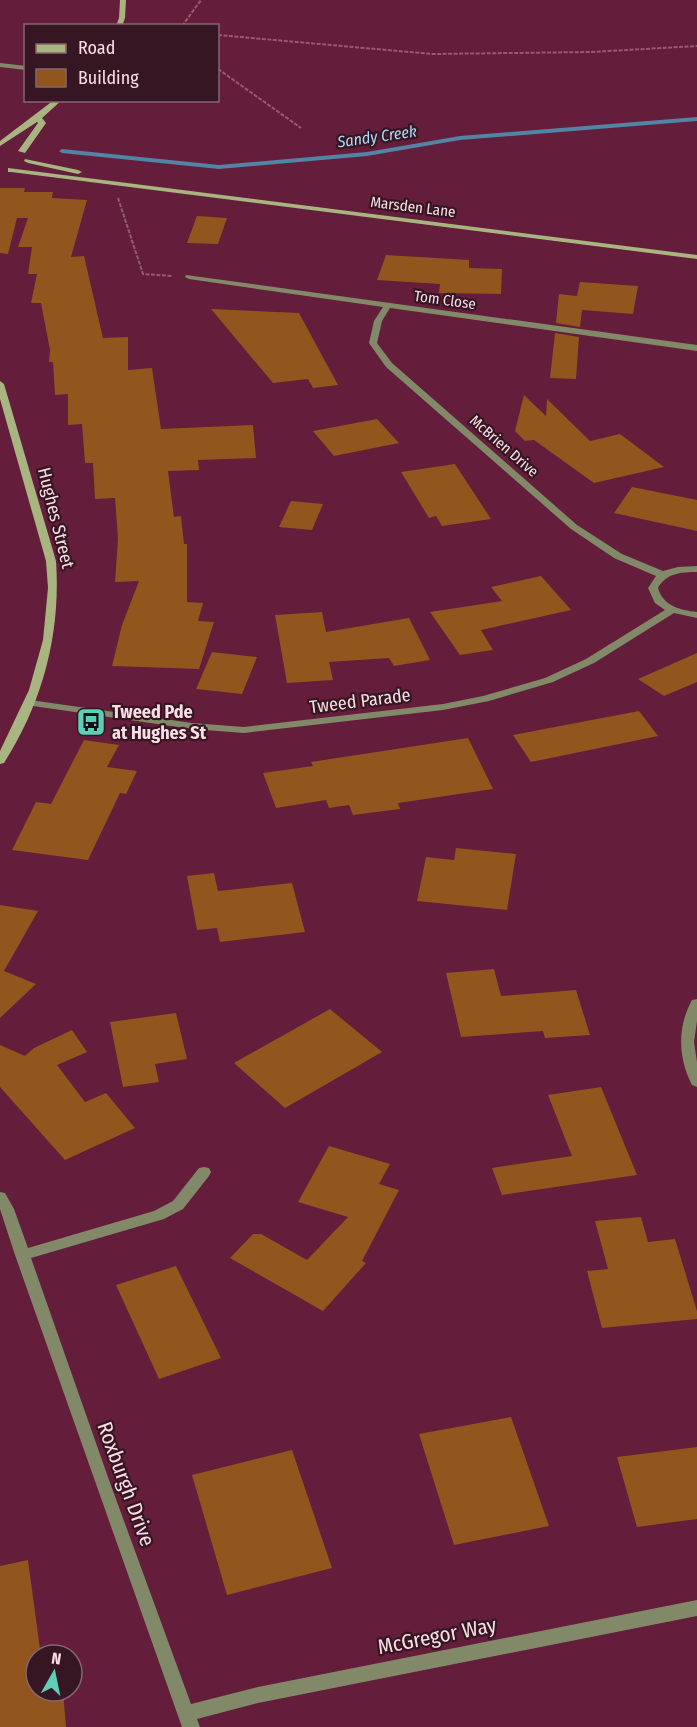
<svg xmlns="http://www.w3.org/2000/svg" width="697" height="1727" font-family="'Fira Sans Condensed',sans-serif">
<rect width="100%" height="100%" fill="#641d3a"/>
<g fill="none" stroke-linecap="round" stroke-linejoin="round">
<path fill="#5284a5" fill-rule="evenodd" d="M 697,117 L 697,121 L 460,140 L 367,156 L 219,169 L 62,153 L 59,151 L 62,149 L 219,165 L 367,152 L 460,136 Z"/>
</g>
<path fill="#91551d" d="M 0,188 L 25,188 L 24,192 L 53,192 L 52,198 L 87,200 L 71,257 L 84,256 L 103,338 L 128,337 L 128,370 L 152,368 L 161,429 L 253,425 L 256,458 L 198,460 L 199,470 L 168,471 L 174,517 L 181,516 L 184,544 L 187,544 L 187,602 L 203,603 L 198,621 L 214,622 L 199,669 L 112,666 L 122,625 L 139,581 L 115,582 L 118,539 L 115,498 L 95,499 L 93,463 L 85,463 L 82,424 L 68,425 L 68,394 L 55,395 L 53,362 L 49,362 L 50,350 L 41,303 L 31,303 L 37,274 L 28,274 L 32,247 L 18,247 L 28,218 L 17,218 L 8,254 L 0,253 Z
M 197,216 L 227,218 L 218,244 L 187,243 Z
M 386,255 L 469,260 L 469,268 L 502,269 L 501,294 L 439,293 L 440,284 L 377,280 Z
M 580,282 L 638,286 L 633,314 L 582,310 L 580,327 L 556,323 L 559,294 L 577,296 Z
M 211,309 L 299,313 L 338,385 L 313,388 L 308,379 L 273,383 Z
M 555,333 L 579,337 L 576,379 L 550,378 Z
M 524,395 L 546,416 L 547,399 L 590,441 L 620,434 L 664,467 L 594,483 L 534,440 L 525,441 L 515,431 Z
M 377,419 L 399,443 L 334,456 L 313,431 Z
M 455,464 L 491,519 L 442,526 L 436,516 L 429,518 L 401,472 Z
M 632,487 L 697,500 L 697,531 L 614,513 Z
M 291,501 L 323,504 L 312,530 L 279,527 Z
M 541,576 L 571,610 L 481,630 L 493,650 L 460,655 L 430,612 L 502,601 L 491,587 Z
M 322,612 L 326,632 L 409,618 L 430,660 L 394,666 L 389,658 L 329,662 L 333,680 L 287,683 L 275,615 Z
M 212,652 L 257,657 L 242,694 L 196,689 Z
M 697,653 L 697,682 L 664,696 L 638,679 Z
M 639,711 L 658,736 L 531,762 L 513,735 Z
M 468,738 L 493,789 L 398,803 L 400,809 L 353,815 L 349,805 L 329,808 L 326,800 L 276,808 L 263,773 L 313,766 L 311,762 Z
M 84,740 L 119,745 L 107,767 L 137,771 L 126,794 L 120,793 L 88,860 L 12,850 L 36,802 L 51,804 Z
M 456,848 L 516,854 L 507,910 L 417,901 L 426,857 L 454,860 Z
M 214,873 L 218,891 L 292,883 L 305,932 L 220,942 L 217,928 L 197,930 L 187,876 Z
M 0,905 L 38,911 L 4,971 L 36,984 L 0,1018 Z
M 494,969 L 501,996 L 576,990 L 590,1035 L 545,1038 L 543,1031 L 461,1037 L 446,973 Z
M 330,1009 L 382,1052 L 285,1108 L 234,1063 Z
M 176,1013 L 187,1059 L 155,1064 L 159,1082 L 123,1087 L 110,1022 Z
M 72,1030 L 87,1052 L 57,1065 L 85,1102 L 106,1093 L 135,1128 L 65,1160 L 0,1087 L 0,1045 L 25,1056 L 34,1048 Z
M 601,1087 L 637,1175 L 502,1195 L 492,1168 L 572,1156 L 548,1095 Z
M 329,1146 L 390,1164 L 379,1184 L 399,1190 L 362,1261 L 366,1263 L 323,1311 L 230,1258 L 253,1234 L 261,1234 L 307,1260 L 348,1217 L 298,1202 Z
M 641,1217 L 648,1242 L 675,1239 L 697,1311 L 697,1319 L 602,1328 L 587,1271 L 608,1269 L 595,1221 Z
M 176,1266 L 221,1358 L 159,1379 L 116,1285 Z
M 511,1417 L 549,1526 L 454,1545 L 419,1434 Z
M 697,1447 L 697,1519 L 637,1527 L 617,1457 Z
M 292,1450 L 332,1568 L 227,1595 L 192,1475 Z
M 28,1560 L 40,1649 L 36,1650 L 36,1691 L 63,1691 L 66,1727 L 0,1727 L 0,1566 Z"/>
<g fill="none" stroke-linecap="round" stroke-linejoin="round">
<path stroke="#955c72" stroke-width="2" stroke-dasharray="4 1.5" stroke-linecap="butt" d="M 182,26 L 201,0
M 218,35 L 432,54 L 591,52 L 697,46
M 218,69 L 301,128
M 118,198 L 143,274 L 173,276"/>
<path fill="#818969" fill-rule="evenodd" d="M 0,63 L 26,66 L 26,70 L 0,67 Z
M 186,275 L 697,345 L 697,351 L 390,308 L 382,321 L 377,343 L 392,363 L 577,525 L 622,554 L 663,571 L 678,567 L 697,566 L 697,572 C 682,572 666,573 658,588 C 663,606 680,610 697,612 L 697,618 L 674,613 L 594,663 L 553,682 L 489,701 L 443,710 L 244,733 L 192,729 L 26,705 L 25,703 L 30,700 L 192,723 L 244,727 L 443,704 L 483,696 L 545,678 L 586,659 L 665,610 L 655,603 L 648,588 L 656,576 L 614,558 L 571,529 L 386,367 L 369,343 L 374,321 L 383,307 L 189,279 L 185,277 Z
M 697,999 L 697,1021 L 694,1042 L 697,1062 L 697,1087 L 692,1085 C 678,1058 677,1027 692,1000 Z
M 204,1167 L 209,1168 L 211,1172 L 209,1176 L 183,1209 L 164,1219 L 31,1258 L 109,1480 L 191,1704 L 258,1687 L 697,1600 L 697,1616 L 258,1703 L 197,1719 L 200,1727 L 182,1727 L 15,1255 L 0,1209 L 0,1192 L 5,1193 L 14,1209 L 28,1248 L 154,1211 L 173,1201 L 199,1168 Z"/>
<path fill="#a9b581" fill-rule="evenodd" d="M 120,0 L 126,0 L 125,18 L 122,26 L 116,26 L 119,18 Z
M 54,100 L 62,100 L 42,118 L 46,123 L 25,153 L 18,151 L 38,123 L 37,122 L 0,146 L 0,141 Z
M 25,159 L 78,170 L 82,172 L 78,174 L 28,163 L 24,161 Z
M 8,168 L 697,255 L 697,259 L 11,172 L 8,172 Z
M 0,381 L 4,384 L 56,561 C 61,633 43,702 4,763 L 0,764 L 0,751 L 29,690 L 43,640 L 48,588 L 46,561 L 0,399 Z"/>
</g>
<defs>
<g id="bus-square" transform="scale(1.5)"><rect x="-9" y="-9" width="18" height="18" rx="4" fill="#5dceb8" stroke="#361622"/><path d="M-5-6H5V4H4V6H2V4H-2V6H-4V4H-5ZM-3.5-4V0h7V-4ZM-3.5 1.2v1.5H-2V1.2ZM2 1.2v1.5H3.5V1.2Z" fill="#111"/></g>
</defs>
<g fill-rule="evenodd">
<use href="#bus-square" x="91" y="722"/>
</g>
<g text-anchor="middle" stroke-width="4.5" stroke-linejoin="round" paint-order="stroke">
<g font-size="15" fill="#fadee6" stroke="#361622">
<text transform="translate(413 207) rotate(7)" y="5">Marsden Lane</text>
<text transform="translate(445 300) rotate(8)" y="5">Tom Close</text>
<text transform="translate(504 446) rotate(41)" y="5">McBrien Drive</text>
</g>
<g font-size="16" font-style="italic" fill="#afdaf8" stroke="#361622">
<text transform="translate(377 136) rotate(-8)" y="6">Sandy Creek</text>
</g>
<g font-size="18" fill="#fadee6" stroke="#361622">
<text transform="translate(56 518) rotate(76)" y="6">Hughes Street</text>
<text transform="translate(360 701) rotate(-7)" y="6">Tweed Parade</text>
</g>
<g font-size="18" font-weight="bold" fill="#fadee6" stroke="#361622" text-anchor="start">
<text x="112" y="718">Tweed Pde<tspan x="112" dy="21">at Hughes St</tspan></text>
</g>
<g font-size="21" fill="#fadee6" stroke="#361622">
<text transform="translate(126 1484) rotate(70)" y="7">Roxburgh Drive</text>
<text transform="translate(437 1636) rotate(-11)" y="7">McGregor Way</text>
</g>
</g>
<rect x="24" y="24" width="195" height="78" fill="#361622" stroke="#846670" stroke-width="1.5"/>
<rect x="36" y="44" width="30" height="9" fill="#a9b581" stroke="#846670" stroke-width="1.5"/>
<text x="78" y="54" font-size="18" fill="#fadee6">Road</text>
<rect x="36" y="69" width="30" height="18" fill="#91551d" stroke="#846670" stroke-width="1.5"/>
<text x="78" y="84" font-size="18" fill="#fadee6">Building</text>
<g transform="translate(54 1673) rotate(9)"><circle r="28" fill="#361622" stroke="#846670" stroke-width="1.5"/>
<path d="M0-4.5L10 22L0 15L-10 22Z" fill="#5dceb8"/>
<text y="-9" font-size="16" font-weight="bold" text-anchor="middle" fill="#fadee6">N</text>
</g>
</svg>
